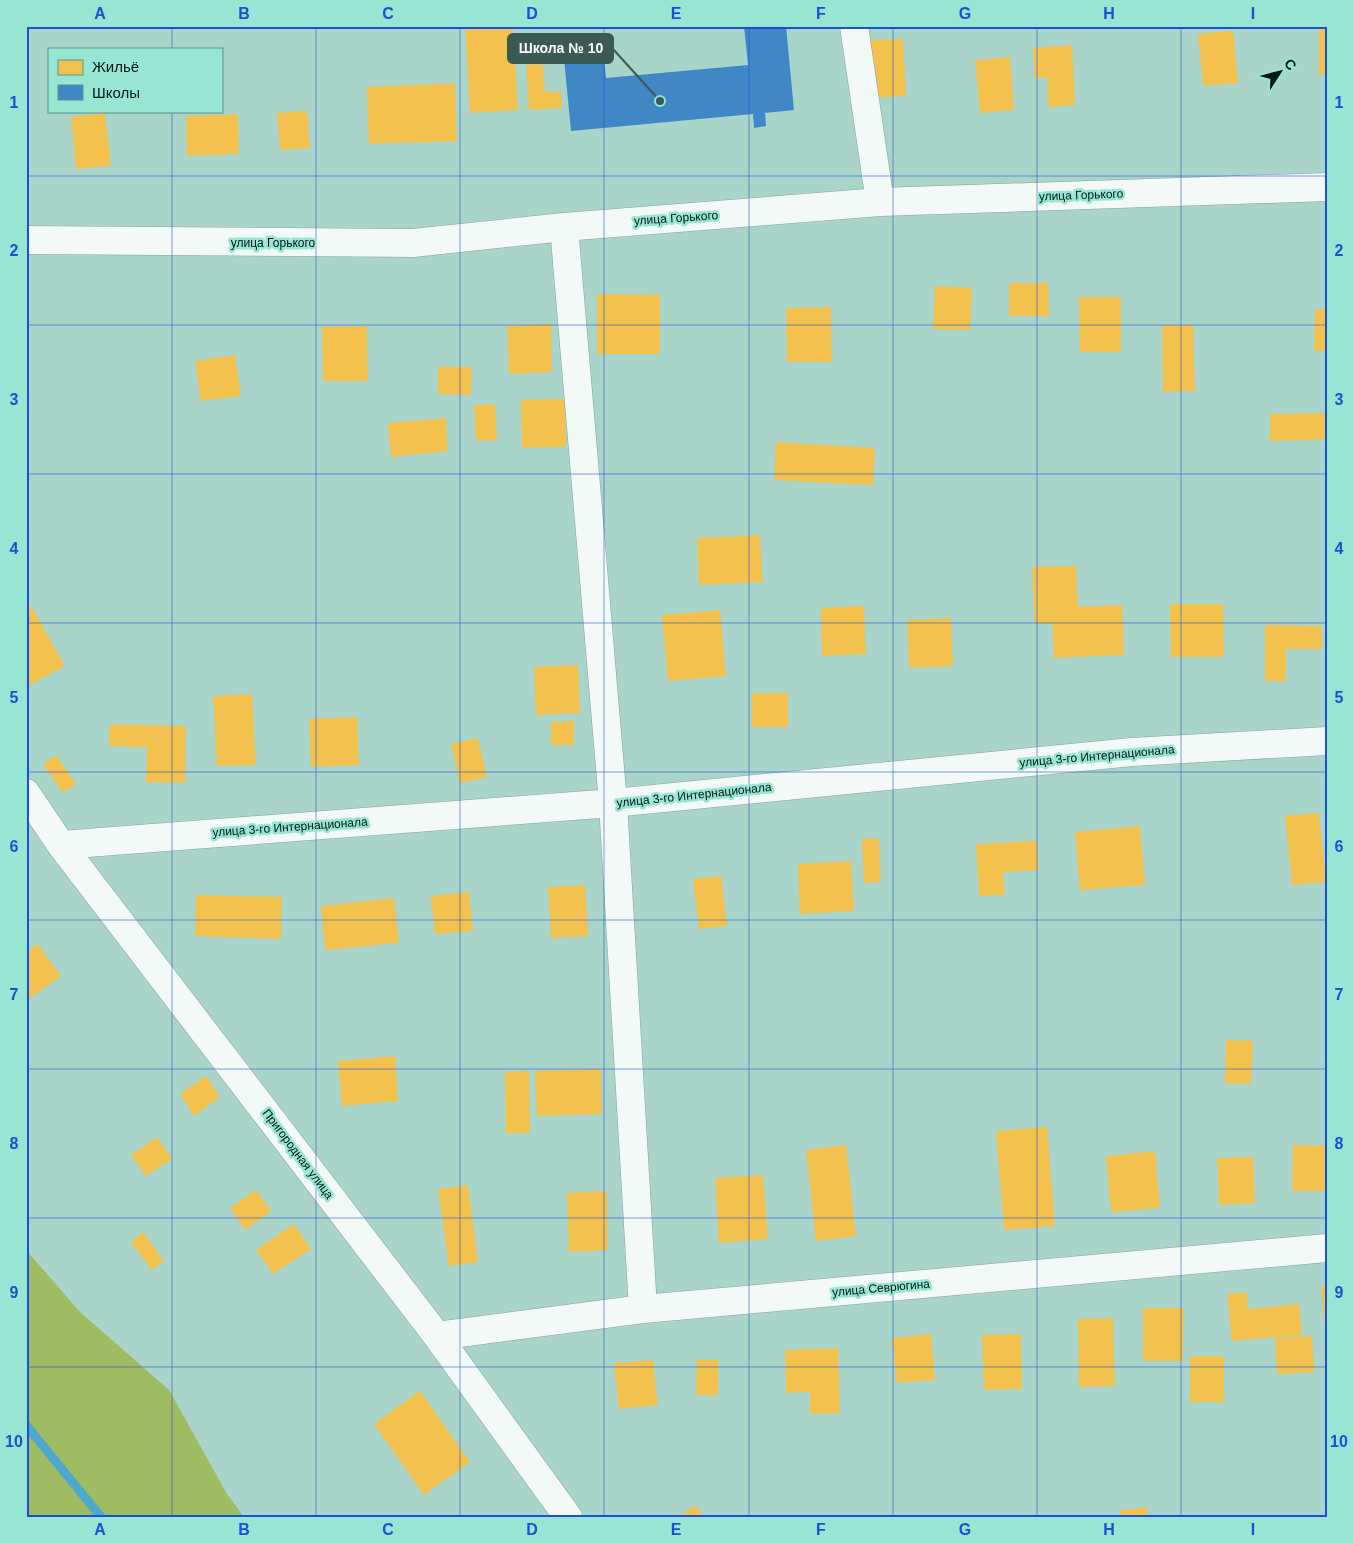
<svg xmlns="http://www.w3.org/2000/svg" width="1353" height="1543" font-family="Arial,sans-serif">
<rect width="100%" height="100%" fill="#a8d4c9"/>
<path fill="#9ebc62" d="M 26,1250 L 80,1312 L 169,1390 L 227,1494 L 244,1517 L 26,1517 Z"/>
<path fill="#f2c14e" d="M 465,26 L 513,26 L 518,110 L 470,113 Z
M 1319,26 L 1327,26 L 1327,74 L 1319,75 Z
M 1233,31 L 1238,83 L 1203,86 L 1198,34 Z
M 903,39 L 906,96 L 872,98 L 870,40 Z
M 1072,45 L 1075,105 L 1048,107 L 1047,77 L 1035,78 L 1033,48 Z
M 1010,57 L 1014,110 L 980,113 L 975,60 Z
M 543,64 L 545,92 L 561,91 L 562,108 L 529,110 L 526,65 Z
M 455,83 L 457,141 L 369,144 L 367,87 Z
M 307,111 L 310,148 L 280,150 L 277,113 Z
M 105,113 L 111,166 L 76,169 L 71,117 Z
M 238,114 L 239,154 L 187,156 L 186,116 Z
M 1009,283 L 1048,283 L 1049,316 L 1009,316 Z
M 935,286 L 972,288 L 970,330 L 933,329 Z
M 597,294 L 660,295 L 660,354 L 597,354 Z
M 1079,297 L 1121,297 L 1121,352 L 1080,352 Z
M 831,307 L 832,362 L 787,362 L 786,308 Z
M 1315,309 L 1327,310 L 1327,351 L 1314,351 Z
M 551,324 L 552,372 L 509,374 L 507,326 Z
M 1162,325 L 1193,325 L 1195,391 L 1163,392 Z
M 367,326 L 368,381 L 323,381 L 322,327 Z
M 235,355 L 241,396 L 201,401 L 195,361 Z
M 438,367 L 472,367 L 471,395 L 438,394 Z
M 565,399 L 566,447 L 522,448 L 521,400 Z
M 495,404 L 497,440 L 476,441 L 474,405 Z
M 1325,413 L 1326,439 L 1270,441 L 1270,414 Z
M 446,418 L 448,451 L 391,457 L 388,423 Z
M 776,442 L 875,448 L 873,485 L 774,480 Z
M 760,535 L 763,582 L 699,585 L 697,538 Z
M 1076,566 L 1078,607 L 1122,605 L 1124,655 L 1054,658 L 1052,623 L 1035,624 L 1032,567 Z
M 1170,604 L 1223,604 L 1224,657 L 1171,657 Z
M 31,606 L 65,666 L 26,687 L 26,609 Z
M 864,606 L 866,654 L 822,656 L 821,608 Z
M 720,610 L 726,676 L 668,681 L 662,615 Z
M 951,618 L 953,666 L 909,668 L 907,620 Z
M 1265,625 L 1322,626 L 1322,649 L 1286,649 L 1286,681 L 1265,681 Z
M 578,665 L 580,713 L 536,715 L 534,667 Z
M 752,693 L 788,693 L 788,727 L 752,727 Z
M 252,694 L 256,765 L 217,766 L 213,696 Z
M 357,717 L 359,765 L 311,767 L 309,719 Z
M 574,721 L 574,745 L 551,745 L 551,722 Z
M 110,724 L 186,726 L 185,783 L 146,782 L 147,747 L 109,746 Z
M 478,738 L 487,777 L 460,783 L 451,744 Z
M 56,755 L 76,784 L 63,793 L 43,764 Z
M 1319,813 L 1326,882 L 1292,885 L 1285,816 Z
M 1140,826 L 1145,885 L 1080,890 L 1075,832 Z
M 879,838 L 881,882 L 864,883 L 862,839 Z
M 1037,841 L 1039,870 L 1003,872 L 1004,895 L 979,896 L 976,844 Z
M 851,861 L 854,911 L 800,914 L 798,864 Z
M 721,876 L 727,926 L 699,929 L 693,879 Z
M 585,885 L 588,936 L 551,938 L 548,887 Z
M 469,892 L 473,931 L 435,934 L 431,896 Z
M 196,895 L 282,897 L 281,939 L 195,936 Z
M 394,898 L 399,943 L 325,950 L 321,906 Z
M 38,944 L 61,976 L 26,1001 L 26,952 Z
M 1226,1040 L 1253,1041 L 1251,1084 L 1225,1083 Z
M 395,1056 L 398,1101 L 342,1106 L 338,1061 Z
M 601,1069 L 602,1114 L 537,1116 L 535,1071 Z
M 529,1071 L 530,1133 L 506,1133 L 505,1072 Z
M 206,1076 L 220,1097 L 194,1116 L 180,1094 Z
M 1047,1127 L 1055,1226 L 1004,1230 L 996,1131 Z
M 157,1137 L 172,1159 L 146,1176 L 131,1155 Z
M 846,1145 L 856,1236 L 816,1241 L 806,1150 Z
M 1293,1145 L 1327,1146 L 1327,1191 L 1292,1191 Z
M 1155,1151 L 1160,1208 L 1111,1212 L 1106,1156 Z
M 1253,1157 L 1255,1203 L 1219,1205 L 1217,1158 Z
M 763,1175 L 768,1239 L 719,1243 L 715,1178 Z
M 468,1185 L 478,1262 L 449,1266 L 438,1189 Z
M 256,1190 L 271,1211 L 245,1230 L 230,1208 Z
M 607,1191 L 608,1250 L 569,1252 L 567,1193 Z
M 294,1224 L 311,1249 L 273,1274 L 256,1250 Z
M 143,1232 L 164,1261 L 152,1270 L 131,1242 Z
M 1327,1285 L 1327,1322 L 1324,1322 L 1321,1286 Z
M 1247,1292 L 1248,1309 L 1299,1304 L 1302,1335 L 1232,1341 L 1227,1294 Z
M 1143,1308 L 1184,1308 L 1183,1361 L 1143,1361 Z
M 1113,1318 L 1115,1386 L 1079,1387 L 1078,1319 Z
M 931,1334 L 935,1380 L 897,1383 L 892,1338 Z
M 1021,1334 L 1022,1389 L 984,1390 L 982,1335 Z
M 1312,1336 L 1314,1372 L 1277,1374 L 1275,1338 Z
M 838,1348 L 840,1413 L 810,1414 L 810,1392 L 786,1393 L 785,1350 Z
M 1190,1356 L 1224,1356 L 1224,1402 L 1190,1402 Z
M 653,1360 L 658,1405 L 619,1409 L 614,1363 Z
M 697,1360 L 718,1360 L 718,1395 L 696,1395 Z
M 420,1391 L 470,1462 L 424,1495 L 374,1424 Z
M 695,1505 L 704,1517 L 679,1517 Z
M 1147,1507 L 1147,1517 L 1121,1517 L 1120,1510 Z"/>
<path fill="#3f88c5" d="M 744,26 L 786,26 L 794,110 L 765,113 L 766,126 L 754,128 L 753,114 L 571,131 L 562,38 L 602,34 L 606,78 L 748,65 Z"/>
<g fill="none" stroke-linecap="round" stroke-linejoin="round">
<path stroke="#4ea7cc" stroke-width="9" d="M 26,1425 L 101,1517"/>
<g stroke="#82a59d" stroke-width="29">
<path id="minor" d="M 854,26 L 880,202
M 564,227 L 613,803 L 643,1309
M 26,240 L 413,243 L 564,227 L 880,202 L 1327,187
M 26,793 L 61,845 L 437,1336 L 568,1517
M 61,845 L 613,803 L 1132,752 L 1327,741
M 437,1336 L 643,1309 L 1327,1248"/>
</g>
<use href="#minor" stroke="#f2f9f7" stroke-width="28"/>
</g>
<path fill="none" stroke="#1d4ed8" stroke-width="1" stroke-opacity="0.55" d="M 172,26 L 172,49M 316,26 L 316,1517M 460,26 L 460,1517M 604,26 L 604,1517M 749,26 L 749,1517M 893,26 L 893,1517M 1037,26 L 1037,1517M 1181,26 L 1181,1517M 172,111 L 172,1517M 26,176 L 1327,176M 26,325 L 1327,325M 26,474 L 1327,474M 26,623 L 1327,623M 26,772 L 1327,772M 26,920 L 1327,920M 26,1069 L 1327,1069M 26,1218 L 1327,1218M 26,1367 L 1327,1367"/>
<g text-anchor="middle" stroke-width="5" stroke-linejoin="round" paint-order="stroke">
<g font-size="12" fill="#011813" stroke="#97e5d3">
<text transform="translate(1081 195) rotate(-2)" y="4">улица Горького</text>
<text transform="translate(676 218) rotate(-4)" y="4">улица Горького</text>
<text x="273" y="247">улица Горького</text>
<text transform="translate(1097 756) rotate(-5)" y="4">улица 3-го Интернационала</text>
<text transform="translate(694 795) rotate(-6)" y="4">улица 3-го Интернационала</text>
<text transform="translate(290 827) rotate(-4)" y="4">улица 3-го Интернационала</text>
<text transform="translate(298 1154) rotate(53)" y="4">Пригородная улица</text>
<text transform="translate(881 1288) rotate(-5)" y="4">улица Севрюгина</text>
</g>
</g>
<path fill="none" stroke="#3b5a53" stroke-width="2" d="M660 101L613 49"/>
<circle fill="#3b5a53" stroke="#97e5d3" stroke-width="2" cx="660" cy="101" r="5"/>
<rect fill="#3b5a53" stroke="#3b5a53" stroke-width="2" x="508" y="34" width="105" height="29" rx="5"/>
<g font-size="14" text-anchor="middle" font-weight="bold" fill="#fff">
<text x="561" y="53">Школа № 10</text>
</g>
<rect width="1353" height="1543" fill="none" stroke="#97e5d3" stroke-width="55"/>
<rect x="48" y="48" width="175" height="65" fill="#97e5d3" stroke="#5b9386"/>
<rect x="58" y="60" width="25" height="15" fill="#f2c14e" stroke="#5b9386"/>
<text x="92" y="72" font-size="15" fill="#011813">Жильё</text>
<rect x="58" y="85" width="25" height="15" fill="#3f88c5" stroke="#5b9386"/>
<text x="92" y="98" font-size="15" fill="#011813">Школы</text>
<g transform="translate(1280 72) rotate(54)" stroke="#97e5d3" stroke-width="4" paint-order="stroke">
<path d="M0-4L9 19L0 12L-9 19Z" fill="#011813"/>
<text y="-8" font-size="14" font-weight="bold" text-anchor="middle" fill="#011813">С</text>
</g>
<rect x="28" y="28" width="1298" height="1488" fill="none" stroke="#1d4ed8" stroke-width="2"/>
<g font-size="16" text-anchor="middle" font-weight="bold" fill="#1d4ed8">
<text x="100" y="19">A</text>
<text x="244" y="19">B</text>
<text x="388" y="19">C</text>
<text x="532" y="19">D</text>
<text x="676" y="19">E</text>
<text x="821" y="19">F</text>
<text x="965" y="19">G</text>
<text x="1109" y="19">H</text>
<text x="1253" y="19">I</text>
<text x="14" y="108">1</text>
<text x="1339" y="108">1</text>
<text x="14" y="256">2</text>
<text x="1339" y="256">2</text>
<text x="14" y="405">3</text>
<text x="1339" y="405">3</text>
<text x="14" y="554">4</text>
<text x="1339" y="554">4</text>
<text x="14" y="703">5</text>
<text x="1339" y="703">5</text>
<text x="14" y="852">6</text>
<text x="1339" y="852">6</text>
<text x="14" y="1000">7</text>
<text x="1339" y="1000">7</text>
<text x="14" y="1149">8</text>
<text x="1339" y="1149">8</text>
<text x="14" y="1298">9</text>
<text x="1339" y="1298">9</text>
<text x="14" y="1447">10</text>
<text x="1339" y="1447">10</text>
<text x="100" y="1535">A</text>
<text x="244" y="1535">B</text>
<text x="388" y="1535">C</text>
<text x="532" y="1535">D</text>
<text x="676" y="1535">E</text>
<text x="821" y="1535">F</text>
<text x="965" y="1535">G</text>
<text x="1109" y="1535">H</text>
<text x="1253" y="1535">I</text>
</g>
</svg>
